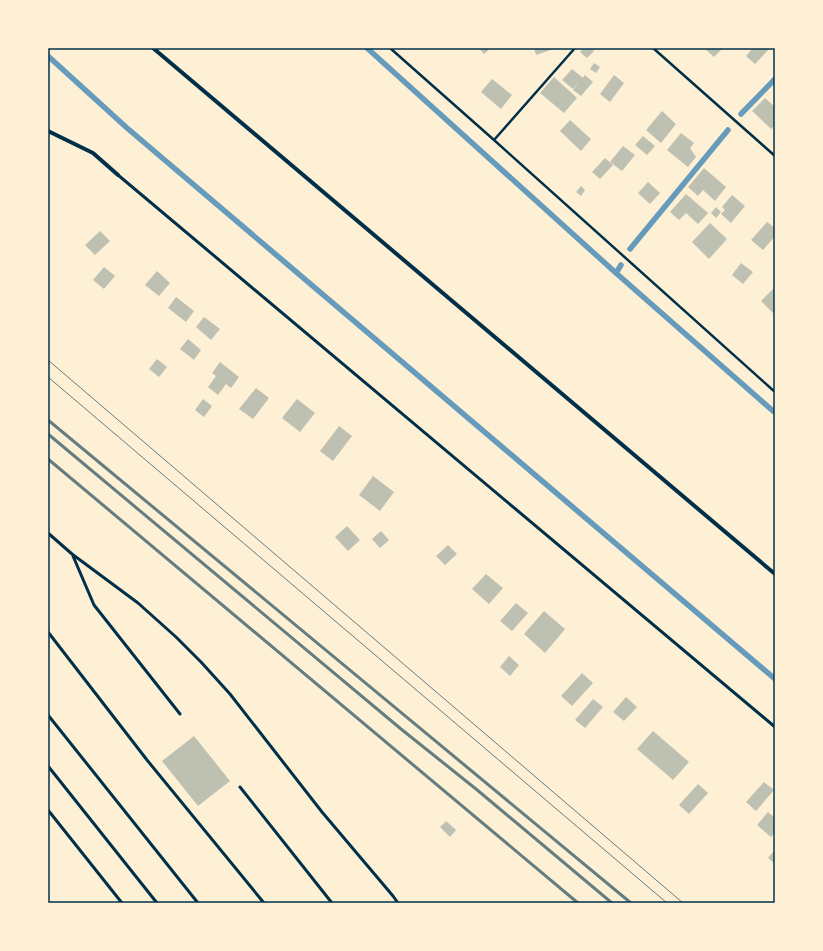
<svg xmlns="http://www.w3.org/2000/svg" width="823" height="951" font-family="'Archivo Narrow',sans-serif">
<rect width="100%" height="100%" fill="#fdf0d5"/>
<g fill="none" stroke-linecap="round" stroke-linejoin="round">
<path stroke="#669bbc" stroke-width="5.5" d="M 367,48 L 616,273 L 773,411
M 48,56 L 127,128 L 775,679
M 741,114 L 775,79
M 630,249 L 728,130
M 616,273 L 621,265"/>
</g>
<path fill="#bec0b2" d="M 479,48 L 491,48 L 484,54 Z
M 534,48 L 556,48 L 536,55 Z
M 584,48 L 591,48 L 594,51 L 587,58 L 580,52 Z
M 704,48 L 723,48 L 714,57 Z
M 753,48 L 770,48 L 755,64 L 746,56 Z
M 594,63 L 600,67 L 596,73 L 590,69 Z
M 572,69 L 583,78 L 573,89 L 562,80 Z
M 585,75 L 593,82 L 581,96 L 573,90 Z
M 614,75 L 624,83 L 610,102 L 600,94 Z
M 554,77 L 577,98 L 564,113 L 540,93 Z
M 492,79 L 512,95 L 501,109 L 481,92 Z
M 765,98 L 774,106 L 775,105 L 775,125 L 771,129 L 752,111 Z
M 662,111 L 676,124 L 661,143 L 646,130 Z
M 570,120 L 591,139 L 581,151 L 560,131 Z
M 681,133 L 694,143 L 690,148 L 696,157 L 688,167 L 667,150 Z
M 643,136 L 655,146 L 647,155 L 635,145 Z
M 623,146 L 635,155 L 622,171 L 610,162 Z
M 605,158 L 613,165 L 600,179 L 592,172 Z
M 704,168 L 726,187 L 715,201 L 703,190 L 698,196 L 688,187 Z
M 648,182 L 660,193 L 650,204 L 638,193 Z
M 581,186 L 585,190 L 581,196 L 576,192 Z
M 686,194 L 708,213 L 698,224 L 686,213 L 679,220 L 670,212 Z
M 732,195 L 745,206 L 731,223 L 721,214 L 725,210 L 722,207 Z
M 716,207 L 721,212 L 716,218 L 711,213 Z
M 767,222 L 775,228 L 775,236 L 763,250 L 751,240 Z
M 710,223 L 727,239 L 709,259 L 692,242 Z
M 100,231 L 110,241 L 95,255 L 85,245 Z
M 741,263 L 753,272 L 743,284 L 732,275 Z
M 104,267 L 115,276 L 104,289 L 93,280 Z
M 157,271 L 170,283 L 159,296 L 145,285 Z
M 775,287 L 775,311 L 773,313 L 761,301 Z
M 176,297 L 194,311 L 186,322 L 168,308 Z
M 204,317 L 220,329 L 211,340 L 196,327 Z
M 188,339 L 201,350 L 194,360 L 180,349 Z
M 157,359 L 167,367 L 159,377 L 149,369 Z
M 220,362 L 239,377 L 231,388 L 226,384 L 218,395 L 208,387 L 216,376 L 212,373 Z
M 256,388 L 269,398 L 253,419 L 239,409 Z
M 203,399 L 212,406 L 204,417 L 195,410 Z
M 297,399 L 315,413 L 300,432 L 282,418 Z
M 339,426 L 352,436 L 333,461 L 320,451 Z
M 373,476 L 394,492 L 380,511 L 359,495 Z
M 347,526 L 360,540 L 348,551 L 335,537 Z
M 381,531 L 389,540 L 380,548 L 372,539 Z
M 448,545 L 457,554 L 445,565 L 436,556 Z
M 486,574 L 503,588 L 489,604 L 472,589 Z
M 516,603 L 528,613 L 512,631 L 500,621 Z
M 544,611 L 565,629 L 545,653 L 524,634 Z
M 509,656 L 519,665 L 510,676 L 500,667 Z
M 582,673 L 593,683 L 572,706 L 561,696 Z
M 626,697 L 637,707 L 624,721 L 613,712 Z
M 593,699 L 603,707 L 585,728 L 575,720 Z
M 653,731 L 689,762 L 673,780 L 637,749 Z
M 194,736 L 230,781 L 198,806 L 162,761 Z
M 764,782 L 774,790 L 756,811 L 746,802 Z
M 698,784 L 708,793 L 689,814 L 679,805 Z
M 768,812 L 775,818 L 775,832 L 771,837 L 757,825 Z
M 446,821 L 456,830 L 450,837 L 440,827 Z
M 775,850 L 775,864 L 768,858 Z"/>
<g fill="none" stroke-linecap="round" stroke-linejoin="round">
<path stroke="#003049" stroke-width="2.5" d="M 390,48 L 494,140 L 775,392
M 653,48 L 775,156
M 494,140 L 575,48"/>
<path stroke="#003049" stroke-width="3" d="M 118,175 L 775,727
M 48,533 L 72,554 L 138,603 L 176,637 L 201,662 L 230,694 L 322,812 L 393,896 L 398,903
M 73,556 L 94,605 L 180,714
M 48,632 L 147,760 L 264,903
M 48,715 L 198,903
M 48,766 L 157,903
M 240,787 L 332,903
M 48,810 L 122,903"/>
<path stroke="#003049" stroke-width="4" d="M 153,48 L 775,574
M 48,131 L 93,153 L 118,175"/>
<path stroke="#657d81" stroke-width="1" d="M 48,360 L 683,903
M 48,377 L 667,903"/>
<path stroke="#657d81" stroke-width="3" d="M 48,420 L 631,903
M 48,434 L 401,729 L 476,789 L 612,903
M 48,459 L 578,903"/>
</g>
<rect width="823" height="951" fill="none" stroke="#fdf0d5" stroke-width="98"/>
<rect x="49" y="49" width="725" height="853" fill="none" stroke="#003049" stroke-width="1.5"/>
</svg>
